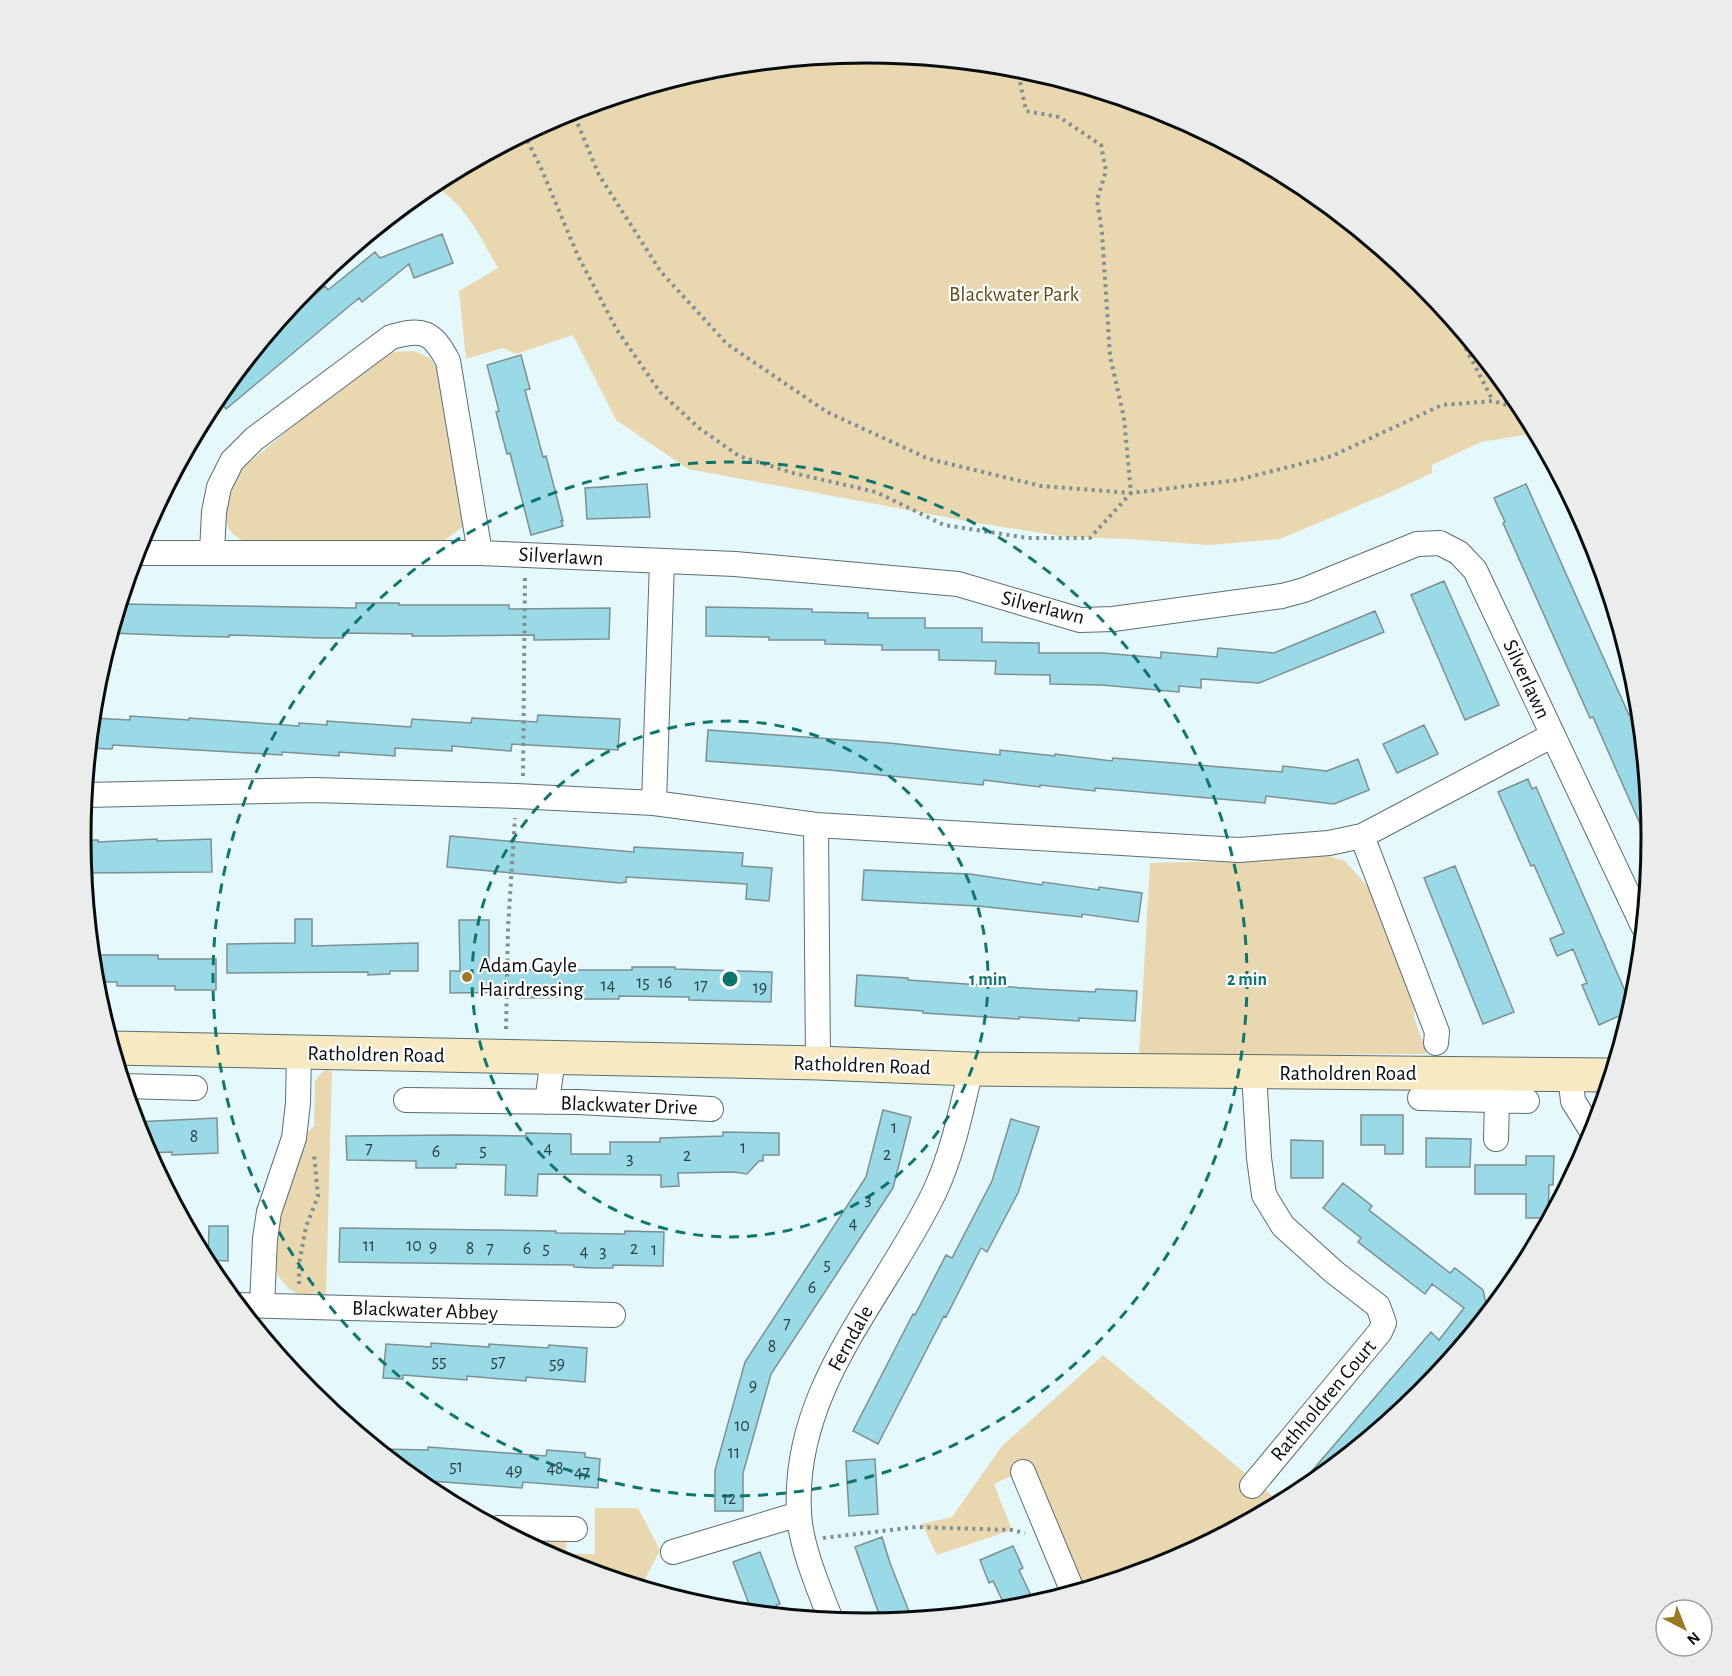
<svg xmlns="http://www.w3.org/2000/svg" width="1732" height="1676" font-family="'Alegreya Sans',sans-serif">
<rect width="100%" height="100%" fill="#e5f9fd"/>
<path fill="#e9d8af" d="M 866,53 L 1020,68 L 1167,112 L 1303,185 L 1422,283 L 1519,402 L 1536,433 L 1481,442 L 1432,465 L 1432,473 L 1391,492 L 1280,539 L 1209,545 L 1127,539 L 1067,537 L 977,523 L 688,469 L 616,420 L 573,335 L 516,354 L 503,348 L 466,359 L 459,291 L 498,268 C 479,235 466,204 431,184 L 566,112 L 713,68 Z
M 414,351 L 430,358 L 441,375 L 464,526 L 442,542 L 257,545 C 248,542 234,539 229,529 C 220,509 234,484 244,467 L 363,367 L 391,352 Z
M 1319,853 L 1345,861 L 1368,887 L 1417,995 L 1414,1017 L 1427,1054 L 1139,1056 L 1150,863 L 1297,859 Z
M 325,1069 L 332,1072 L 326,1297 L 305,1298 L 289,1289 L 277,1275 L 274,1254 L 276,1233 L 301,1139 L 314,1126 L 315,1081 Z
M 1103,1355 L 1281,1503 L 1166,1564 L 1083,1589 L 1030,1467 L 994,1484 L 1012,1530 L 937,1555 L 922,1524 L 952,1517 L 1002,1446 Z
M 595,1508 L 638,1508 L 660,1550 L 641,1587 L 565,1564 L 522,1541 L 566,1542 L 567,1554 L 595,1554 Z"/>
<path fill="#9adae6" stroke="#7d8f93" stroke-width="1.5" d="M 442,234 L 453,263 L 414,278 L 409,264 L 362,302 L 359,298 L 226,409 L 217,397 L 269,334 L 325,286 L 328,290 L 375,252 L 380,258 Z
M 521,355 L 530,389 L 525,390 L 543,457 L 546,456 L 563,521 L 561,521 L 563,526 L 531,535 L 510,453 L 507,454 L 496,412 L 499,411 L 487,365 Z
M 647,484 L 650,517 L 587,519 L 585,488 Z
M 1526,484 L 1629,715 L 1632,714 L 1641,735 L 1651,841 L 1648,842 L 1593,717 L 1590,718 L 1503,523 L 1505,522 L 1494,498 Z
M 1444,581 L 1499,705 L 1465,720 L 1411,595 Z
M 356,603 L 399,603 L 399,605 L 509,605 L 509,609 L 610,608 L 609,639 L 534,640 L 534,635 L 434,636 L 412,636 L 413,634 L 343,633 L 343,638 L 322,638 L 229,635 L 229,637 L 185,636 L 111,633 L 120,604 L 356,608 Z
M 706,607 L 812,609 L 812,612 L 868,613 L 868,618 L 925,618 L 925,628 L 982,628 L 982,642 L 1039,643 L 1039,653 L 1103,653 L 1161,658 L 1161,652 L 1217,657 L 1218,648 L 1274,653 L 1375,611 L 1384,632 L 1259,683 L 1201,679 L 1201,688 L 1179,686 L 1179,692 L 1102,685 L 1050,684 L 1050,675 L 995,674 L 996,661 L 939,660 L 939,650 L 882,650 L 882,645 L 825,644 L 825,640 L 769,640 L 769,637 L 706,636 Z
M 538,715 L 620,719 L 618,750 L 512,744 L 511,751 L 452,746 L 452,751 L 395,748 L 395,756 L 339,752 L 339,756 L 282,752 L 282,755 L 113,745 L 112,749 L 89,748 L 92,718 L 130,720 L 130,716 L 189,720 L 189,718 L 299,726 L 299,723 L 327,725 L 327,721 L 411,727 L 412,719 L 471,723 L 472,718 L 537,722 Z
M 1424,725 L 1438,754 L 1397,773 L 1383,744 Z
M 708,730 L 889,743 L 1000,755 L 1000,750 L 1055,756 L 1055,754 L 1112,761 L 1113,758 L 1282,772 L 1283,766 L 1327,771 L 1358,759 L 1369,790 L 1334,804 L 1266,796 L 1265,803 L 1095,788 L 1095,791 L 1040,785 L 1040,787 L 984,780 L 983,785 L 829,770 L 706,761 Z
M 1528,779 L 1532,789 L 1536,787 L 1632,1007 L 1630,1011 L 1599,1025 L 1582,985 L 1587,983 L 1573,949 L 1557,956 L 1550,939 L 1564,933 L 1534,865 L 1531,866 L 1498,792 Z
M 450,836 L 634,852 L 634,847 L 743,853 L 742,866 L 772,868 L 769,901 L 746,899 L 747,884 L 626,877 L 626,882 L 620,883 L 447,867 Z
M 157,839 L 157,841 L 211,839 L 212,872 L 84,873 L 81,840 L 98,840 L 98,842 Z
M 1455,866 L 1514,1012 L 1483,1024 L 1424,878 Z
M 864,870 L 970,874 L 1042,885 L 1043,882 L 1099,890 L 1099,887 L 1142,893 L 1138,922 L 1082,914 L 1082,917 L 978,906 L 862,900 Z
M 295,919 L 312,919 L 312,946 L 418,943 L 418,971 L 390,971 L 390,974 L 368,975 L 368,972 L 227,973 L 227,944 L 295,943 Z
M 459,920 L 489,920 L 489,970 L 632,970 L 632,967 L 675,967 L 675,969 L 772,972 L 771,1002 L 689,1000 L 689,997 L 619,996 L 619,999 L 576,999 L 576,997 L 519,998 L 519,992 L 450,993 L 450,971 L 460,971 Z
M 92,955 L 158,955 L 158,959 L 216,959 L 216,990 L 175,990 L 175,986 L 117,986 L 117,982 L 95,982 Z
M 857,975 L 908,978 L 908,980 L 1039,989 L 1095,992 L 1096,989 L 1137,991 L 1135,1021 L 1079,1018 L 1079,1021 L 1019,1017 L 1019,1019 L 923,1013 L 923,1011 L 855,1006 Z
M 883,1110 L 911,1117 L 893,1188 L 771,1374 L 743,1473 L 743,1511 L 715,1511 L 715,1470 L 745,1362 L 866,1177 Z
M 1361,1115 L 1403,1115 L 1403,1154 L 1385,1154 L 1385,1145 L 1361,1145 Z
M 217,1118 L 218,1153 L 172,1155 L 172,1152 L 148,1153 L 140,1138 L 135,1122 Z
M 1011,1119 L 1039,1127 L 1018,1193 L 987,1252 L 981,1248 L 946,1317 L 944,1316 L 878,1444 L 853,1431 L 913,1314 L 915,1315 L 946,1255 L 952,1258 L 992,1181 Z
M 723,1132 L 779,1133 L 779,1155 L 763,1155 L 763,1161 L 759,1161 L 747,1174 L 734,1172 L 678,1173 L 679,1186 L 661,1187 L 661,1175 L 538,1174 L 537,1196 L 505,1195 L 506,1165 L 456,1164 L 456,1168 L 416,1168 L 416,1161 L 347,1160 L 346,1136 L 456,1135 L 526,1136 L 526,1133 L 571,1134 L 571,1154 L 610,1154 L 610,1142 L 660,1142 L 660,1138 L 723,1136 Z
M 1426,1138 L 1471,1139 L 1470,1167 L 1426,1167 Z
M 1291,1140 L 1323,1141 L 1323,1178 L 1291,1178 Z
M 1526,1156 L 1554,1156 L 1553,1185 L 1549,1185 L 1548,1218 L 1526,1218 L 1526,1194 L 1475,1194 L 1475,1165 L 1526,1165 Z
M 1343,1183 L 1372,1206 L 1369,1210 L 1450,1273 L 1455,1268 L 1483,1290 L 1488,1313 L 1419,1395 L 1318,1479 L 1311,1472 L 1431,1332 L 1439,1340 L 1464,1308 L 1432,1284 L 1425,1294 L 1358,1242 L 1361,1238 L 1323,1208 Z
M 209,1226 L 228,1226 L 228,1261 L 208,1260 Z
M 340,1228 L 556,1231 L 556,1233 L 625,1234 L 625,1231 L 664,1232 L 663,1266 L 613,1265 L 613,1268 L 593,1268 L 574,1267 L 574,1265 L 339,1262 Z
M 431,1343 L 489,1347 L 489,1344 L 548,1348 L 549,1345 L 587,1348 L 585,1382 L 526,1377 L 526,1381 L 467,1376 L 467,1380 L 403,1375 L 403,1379 L 383,1378 L 386,1344 L 431,1347 Z
M 428,1447 L 546,1456 L 547,1450 L 585,1453 L 585,1457 L 600,1459 L 598,1488 L 523,1482 L 522,1488 L 417,1480 L 379,1449 L 428,1450 Z
M 875,1459 L 878,1514 L 849,1516 L 846,1461 Z
M 882,1537 L 890,1563 L 912,1619 L 882,1622 L 870,1589 L 855,1547 Z
M 1013,1546 L 1023,1568 L 1019,1570 L 1035,1604 L 1007,1610 L 993,1581 L 989,1583 L 980,1560 Z
M 760,1552 L 780,1604 L 776,1605 L 780,1615 L 752,1612 L 733,1562 Z"/>
<g fill="none" stroke-linecap="round" stroke-linejoin="round">
<g stroke="#5c6e71" stroke-width="26">
<path id="street" d="M 212,552 L 214,512 L 219,487 L 232,461 L 254,439 L 391,337 C 423,328 432,331 448,361 L 480,553
M 136,553 L 480,553 L 735,564 L 958,584 L 1080,620 L 1113,619 L 1282,596 L 1304,590 L 1417,544 L 1440,543 L 1459,553 L 1475,570 L 1643,926
M 85,795 L 314,790 L 516,796 L 654,803 L 816,825 L 1239,850 L 1329,843 L 1362,836 L 1553,735
M 654,803 L 662,561
M 816,825 L 818,1063
M 1362,836 L 1437,1032 L 1436,1043
M 1570,1075 L 1573,1101 L 1593,1133
M 124,1086 L 195,1088
M 1420,1098 L 1527,1101
M 406,1100 L 578,1102 L 711,1109
M 547,1102 L 553,1058
M 1496,1139 L 1497,1100
M 238,1305 L 613,1315
M 262,1305 L 265,1239 L 269,1212 L 294,1138 L 298,1103 L 299,1052
M 1023,1472 L 1073,1592
M 1252,1486 L 1380,1332 L 1384,1323 L 1378,1306 L 1334,1272 L 1283,1226 L 1264,1195 L 1259,1158 L 1254,1073
M 498,1528 L 575,1529
M 673,1552 L 799,1514
M 831,1620 C 819,1589 800,1545 799,1512 C 792,1387 885,1296 935,1191 C 953,1152 961,1111 971,1069"/>
</g>
<g stroke="#5c6e71" stroke-width="35">
<path id="secondary" d="M 113,1048 L 818,1063 L 971,1069 L 1611,1075"/>
</g>
<path stroke="#828f92" stroke-width="4" stroke-dasharray="3 4.5" stroke-linecap="butt" d="M 572,110 L 599,175 L 661,272 L 727,344 L 827,412 L 929,459 L 1041,486 L 1131,493 L 1237,480 L 1332,456 L 1442,405 L 1493,401 L 1524,410
M 524,134 L 541,168 L 578,256 L 617,330 L 660,392 L 699,428 L 739,456 L 793,473 L 876,492 L 944,525 L 1028,538 L 1090,538 L 1131,493 L 1124,418 L 1110,356 L 1102,232 L 1097,200 L 1106,171 L 1101,145 L 1059,117 L 1026,111 L 1017,67
M 1419,280 L 1459,335 L 1493,401
M 523,776 L 525,577
M 506,1029 L 508,928 L 515,818
M 299,1284 L 299,1264 L 306,1227 L 318,1196 L 314,1154
M 823,1538 L 916,1527 L 1012,1530 L 1025,1533"/>
<use href="#street" stroke="#fff" stroke-width="24"/>
<use href="#secondary" stroke="#f7e9c2" stroke-width="33"/>
</g>
<g fill="none" stroke="#0f766e" stroke-width="3" stroke-dasharray="10 8">
<circle cx="730" cy="979" r="258"/>
<circle cx="730" cy="979" r="517"/>
</g>
<circle fill="#9a7b24" stroke="#fff" stroke-width="2" cx="467" cy="977" r="6"/>
<g text-anchor="middle" stroke-width="4.5" stroke-linejoin="round" paint-order="stroke">
<g font-size="18" fill="#2c4044">
<text x="643" y="988">15</text>
<text x="665" y="988">16</text>
<text x="608" y="991">14</text>
<text x="701" y="991">17</text>
<text x="760" y="993">19</text>
<text x="894" y="1133">1</text>
<text x="194" y="1142">8</text>
<text x="743" y="1153">1</text>
<text x="369" y="1154">7</text>
<text x="548" y="1154">4</text>
<text x="483" y="1156">5</text>
<text x="436" y="1157">6</text>
<text x="887" y="1160">2</text>
<text x="687" y="1161">2</text>
<text x="630" y="1164">3</text>
<text x="868" y="1205">3</text>
<text x="853" y="1229">4</text>
<text x="369" y="1251">11</text>
<text x="414" y="1251">10</text>
<text x="433" y="1252">9</text>
<text x="470" y="1254">8</text>
<text x="490" y="1254">7</text>
<text x="527" y="1254">6</text>
<text x="546" y="1254">5</text>
<text x="634" y="1254">2</text>
<text x="654" y="1255">1</text>
<text x="584" y="1257">4</text>
<text x="603" y="1257">3</text>
<text x="827" y="1270">5</text>
<text x="812" y="1293">6</text>
<text x="787" y="1329">7</text>
<text x="772" y="1352">8</text>
<text x="439" y="1367">55</text>
<text x="498" y="1367">57</text>
<text x="557" y="1369">59</text>
<text x="753" y="1391">9</text>
<text x="742" y="1431">10</text>
<text x="734" y="1458">11</text>
<text x="456" y="1472">51</text>
<text x="555" y="1474">48</text>
<text x="514" y="1476">49</text>
<text x="582" y="1478">47</text>
<text x="729" y="1504">12</text>
</g>
<g font-size="21" fill="#614c14" stroke="#fff">
<text x="1014" y="301">Blackwater Park</text>
</g>
<g font-size="21" fill="#070d0e" stroke="#fff">
<text transform="translate(561 556) rotate(3)" y="7">Silverlawn</text>
<text transform="translate(1043 607) rotate(14)" y="7">Silverlawn</text>
<text transform="translate(1527 679) rotate(65)" y="7">Silverlawn</text>
<text transform="translate(376 1054) rotate(1)" y="7">Ratholdren Road</text>
<text transform="translate(862 1065) rotate(2)" y="7">Ratholdren Road</text>
<text x="1348" y="1080">Ratholdren Road</text>
<text transform="translate(629 1105) rotate(2)" y="7">Blackwater Drive</text>
<text transform="translate(425 1310) rotate(2)" y="7">Blackwater Abbey</text>
<text transform="translate(850 1338) rotate(-61)" y="7">Ferndale</text>
<text transform="translate(1323 1400) rotate(-50)" y="7">Rathholdren Court</text>
</g>
<g font-size="21" fill="#070d0e" stroke="#fff" text-anchor="start">
<text x="479" y="972">Adam Gayle<tspan x="479" dy="24">Hairdressing</tspan></text>
</g>
</g>
<path d="M0 0H1732V1676H0ZM91 838a775 775 0 1 1 1550 0a775 775 0 1 1-1550 0Z" fill="#ebecec" fill-rule="evenodd"/>
<path fill="none" stroke="#070d0e" stroke-width="3" d="M91 838a775 775 0 1 1 1550 0a775 775 0 1 1-1550 0Z"/>
<circle cx="730" cy="979" r="9" fill="#0f766e" stroke="#fff" stroke-width="3"/>
<g font-size="18" text-anchor="middle" font-weight="bold" fill="#0f766e" stroke="#fff" stroke-width="4.5" stroke-linejoin="round" paint-order="stroke">
<text x="988" y="985">1 min</text>
<text x="1247" y="985">2 min</text>
</g>
<g transform="translate(1684 1628) rotate(138)"><circle r="28" fill="#ffffff" stroke="#9c9e9f" stroke-width="1.5"/>
<path d="M0-4.5L10 22L0 15L-10 22Z" fill="#9a7b24"/>
<text y="-9" font-size="16" font-weight="bold" text-anchor="middle" fill="#070d0e">N</text>
</g>
</svg>
